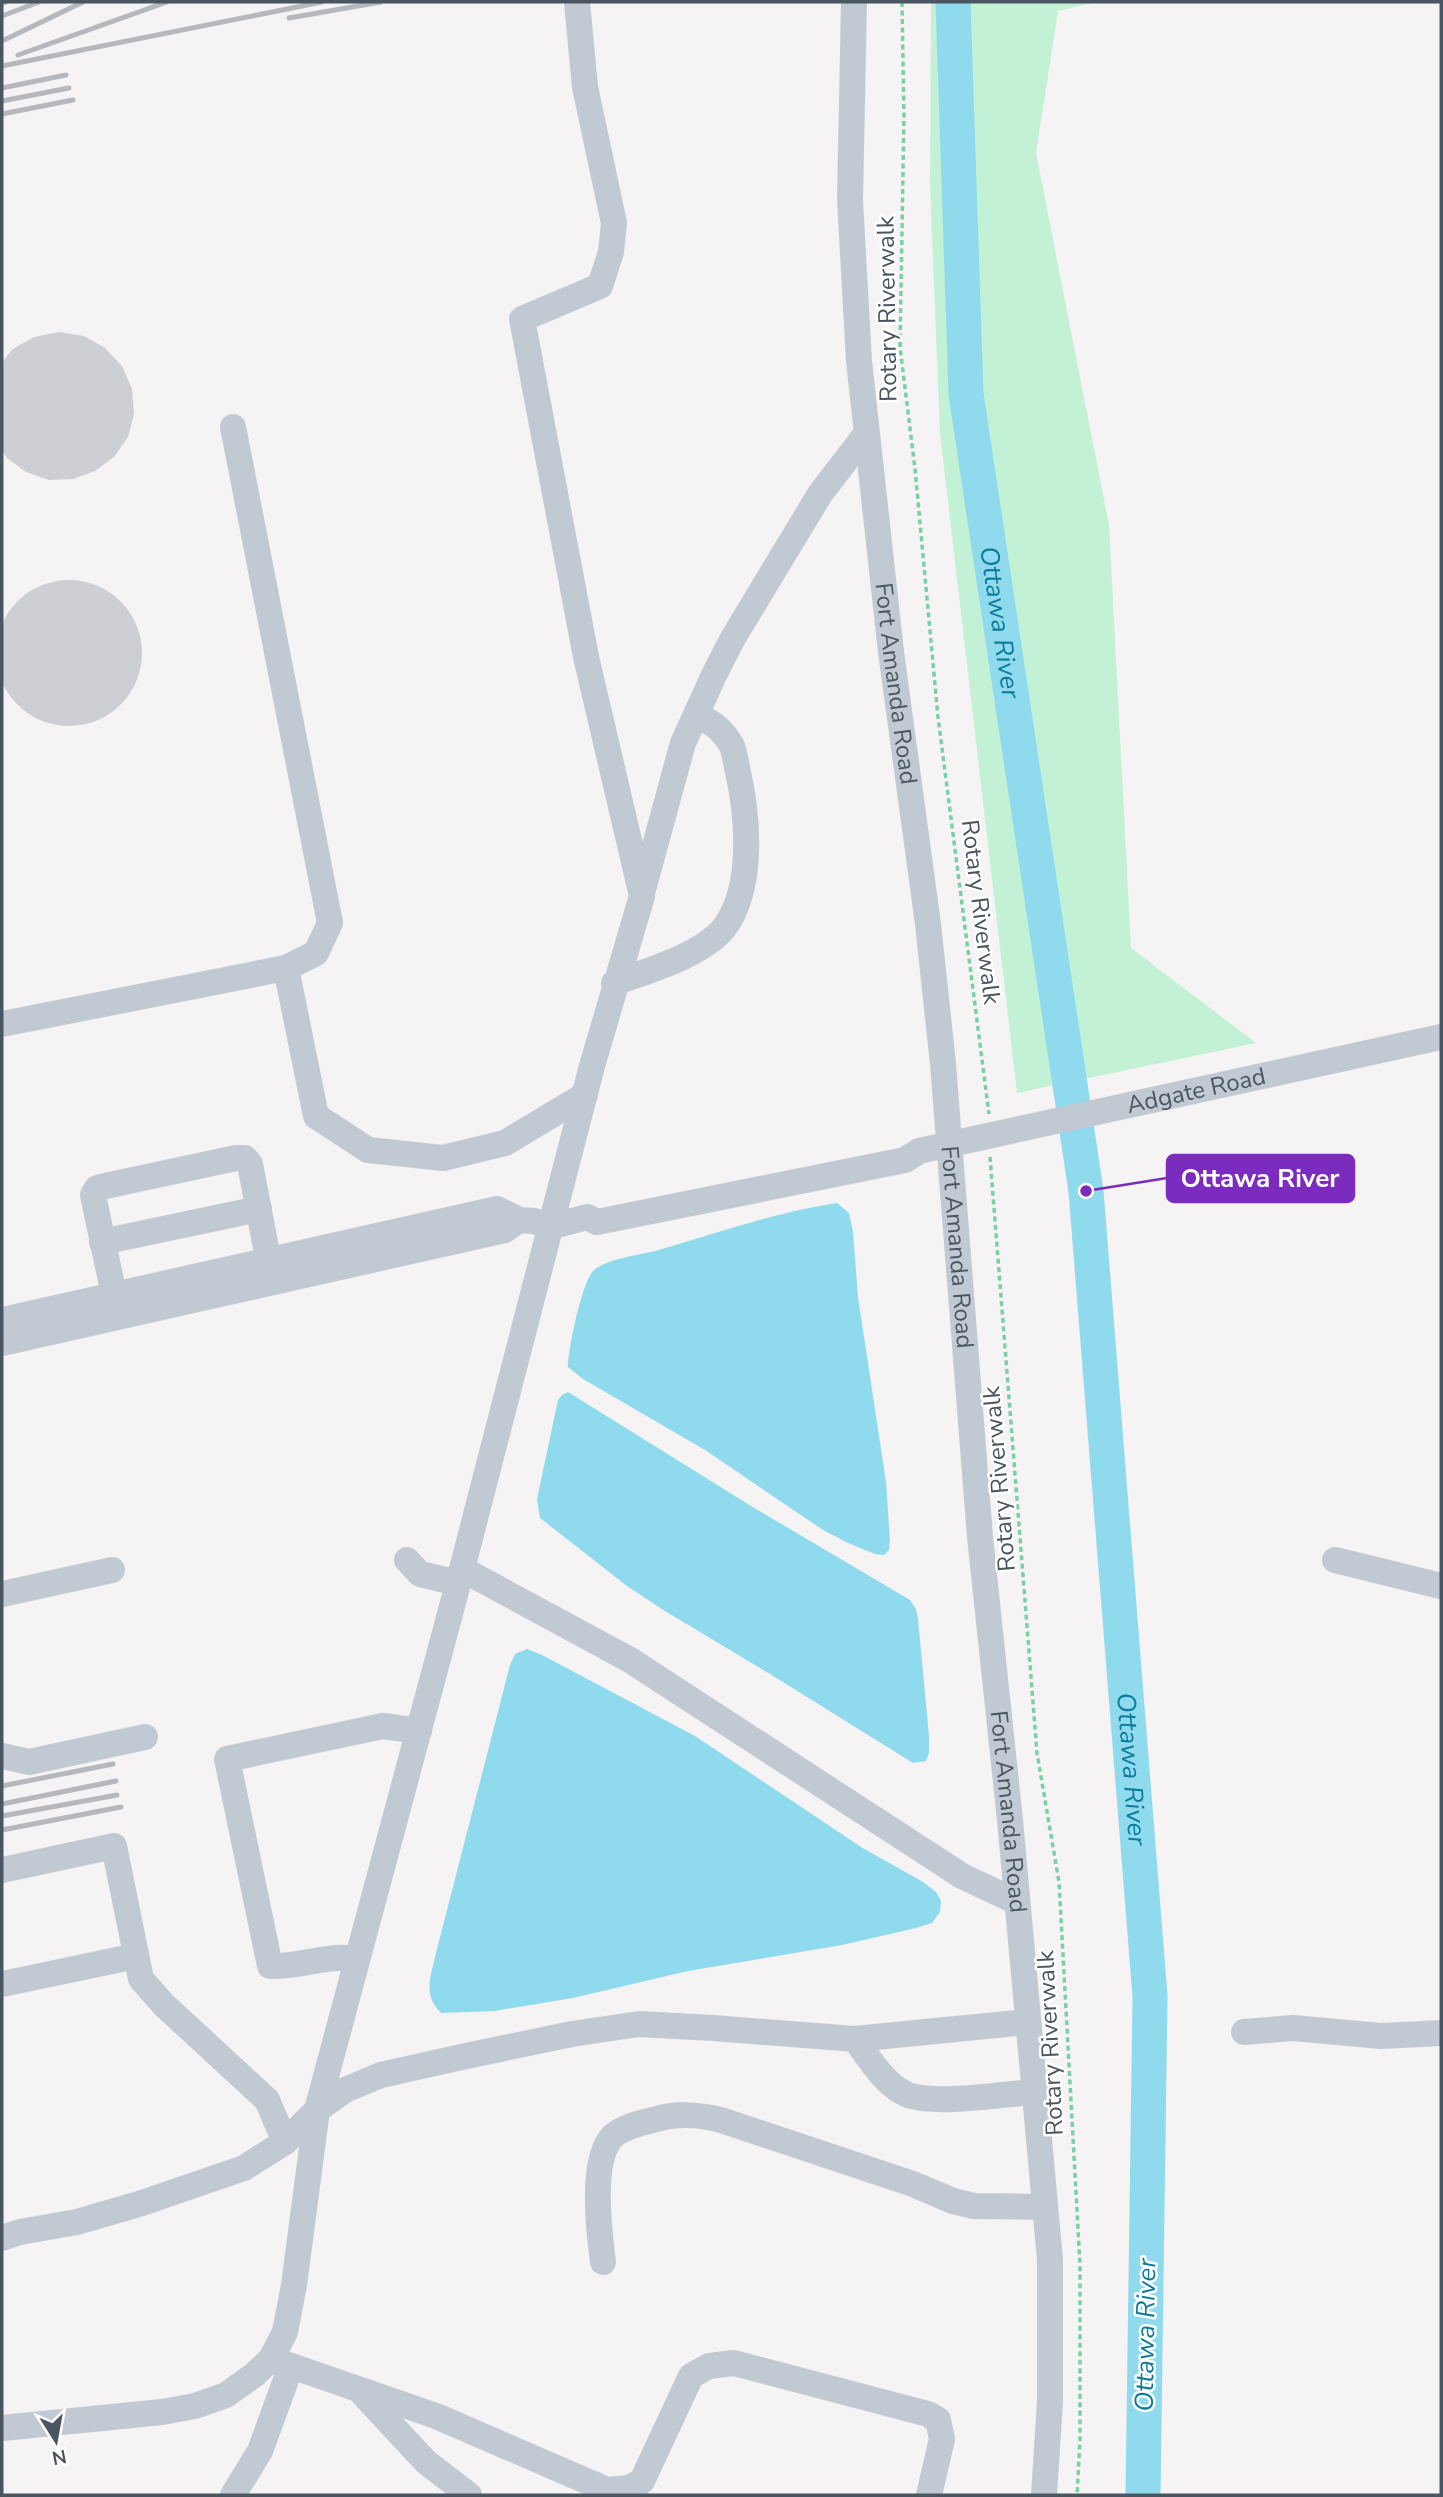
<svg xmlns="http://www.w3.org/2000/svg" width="1443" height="2497" font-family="'Nunito Sans',sans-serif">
<rect width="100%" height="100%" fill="#f5f3f3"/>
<path fill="#c3f1d5" d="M 931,2 L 1096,2 L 1058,11 L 1036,153 L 1109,525 L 1131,948 L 1256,1043 L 1017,1093 L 940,433 L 930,185 Z"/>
<path fill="#90daee" d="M 837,1203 L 849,1213 L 853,1232 L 858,1297 L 886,1482 L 890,1541 L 889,1550 L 884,1555 L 875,1554 L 848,1543 L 823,1530 L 705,1450 L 583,1379 L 568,1367 C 568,1350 582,1281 594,1270 C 607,1259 639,1255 655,1251 C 715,1234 775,1212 837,1203 Z
M 568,1392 L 751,1506 L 910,1600 L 916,1609 L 918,1619 L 929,1736 L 929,1753 L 926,1761 L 913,1763 L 778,1679 L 665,1611 L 627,1586 L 540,1518 L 537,1499 L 558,1400 L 562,1395 Z
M 527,1649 L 542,1655 L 695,1736 L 861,1847 L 923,1882 L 936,1892 L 941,1901 L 940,1912 L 932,1923 L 916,1928 L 842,1945 L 688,1971 L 573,1998 L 494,2011 L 441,2013 C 422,1994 431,1976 436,1953 L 510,1665 L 515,1654 Z"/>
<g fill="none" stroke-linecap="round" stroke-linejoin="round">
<path stroke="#90daee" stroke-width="35" id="s1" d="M 953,2 L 966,394 L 1086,1191 L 1150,1996 L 1143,2495"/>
</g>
<path fill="#cdcfd5" d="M 59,332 L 84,336 L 105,348 L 122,366 L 132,389 L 134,414 L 128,437 L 114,457 L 95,471 L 73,479 L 49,480 L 26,472 L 7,458 L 2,451 L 2,362 L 13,349 L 34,337 Z
M-4 653a73 73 0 1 1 146 0a73 73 0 1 1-146 0Z"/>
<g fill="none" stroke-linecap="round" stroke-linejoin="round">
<path stroke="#7ad0a6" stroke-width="3.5" stroke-dasharray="5 3.5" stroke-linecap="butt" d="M 902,2 L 904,116 L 900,347 L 915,469 L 938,717 L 989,1114
M 990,1157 L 1037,1753 L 1059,1882 L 1080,2265 L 1080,2440 L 1077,2495"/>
<g stroke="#c1cad2" stroke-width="26">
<path d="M 577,2 L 585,87 L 614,223 L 611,252 L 600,286 L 522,319 L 586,657 L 642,896 L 592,1066 L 462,1569 L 317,2110 L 294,2285 L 285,2332 L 271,2359 L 436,2416 L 607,2490 L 629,2488 L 642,2481 L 691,2376 L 709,2366 L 734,2363 L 928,2414 L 938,2420 L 942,2439 L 929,2495"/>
<path id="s2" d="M 854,2 L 850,200 L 859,361 L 891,652 L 928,924 L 943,1064 L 980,1537 L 1010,1820 L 1050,2260 L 1050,2401 L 1044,2495"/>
<path d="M 233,427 L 330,923 L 316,953 L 286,968"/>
<path d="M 642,893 L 683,743 L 714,675 L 733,638 L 820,494 L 866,434"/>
<path d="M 614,983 C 647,971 701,956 724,928 C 754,889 748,817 738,772 C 736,764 735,754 732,746 C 723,730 713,723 697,715"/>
<path d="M 2,1024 L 286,968 L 316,1116 L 368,1150 L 443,1158 L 505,1143 L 585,1095"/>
<path d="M 102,1242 L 259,1209"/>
<path d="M 117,1309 L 93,1195 L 97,1188 L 105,1186 L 236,1158 L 245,1158 L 250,1164 L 271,1274"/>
<path id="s3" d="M 2,1320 L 497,1209 L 519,1220 L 534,1221 L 550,1227 L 587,1217 L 597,1222 L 905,1160 L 919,1151 L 1441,1037"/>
<path d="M 2,1343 L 505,1230 L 519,1220"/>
<path d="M 407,1560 L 420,1574 L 458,1583"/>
<path d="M 1335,1560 L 1441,1586"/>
<path d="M 462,1569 L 630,1660 L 962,1876 L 1017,1902"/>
<path d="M 2,1594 L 112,1570"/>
<path d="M 2,1756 L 29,1762 L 145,1737"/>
<path d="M 2,1870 L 114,1846 L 141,1979 L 164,2005 L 267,2100 L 285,2142"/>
<path d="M 357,1959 C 327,1954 300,1967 270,1966 L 227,1759 L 383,1726 L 419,1731"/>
<path d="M 2,1984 L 136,1956"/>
<path d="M 1244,2032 L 1293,2028 L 1381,2036 L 1441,2033"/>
<path d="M 855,2039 C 869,2058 885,2086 908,2095 C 937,2105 1002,2094 1034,2092"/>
<path d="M 2,2238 L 20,2232 L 77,2222 L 139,2204 L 244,2168 L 285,2142 L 317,2110 L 345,2090 L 381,2075 L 466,2056 L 572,2034 L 639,2024 L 713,2028 L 855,2039 L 1027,2022"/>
<path d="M 603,2262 C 599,2232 590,2159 613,2136 C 623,2127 640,2123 653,2120 C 677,2113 697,2114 721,2120 L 913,2184 L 953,2201 L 974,2206 L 1045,2207"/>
<path d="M 362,2393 L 426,2462 L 469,2495"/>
<path d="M 2,2428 L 162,2412 L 195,2406 L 226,2395 L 254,2375 L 271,2359"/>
<path d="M 233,2495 L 260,2451 L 291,2366"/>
</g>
<path stroke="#b5b8bd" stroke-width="5" d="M 2,3 L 6,2
M 2,16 L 39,2
M 289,18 L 381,2
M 2,41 L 83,2
M 18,55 L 167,2
M 2,66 L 322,2
M 2,88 L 66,75
M 2,101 L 69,88
M 2,114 L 73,100
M 2,1786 L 113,1764
M 2,1804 L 116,1781
M 2,1816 L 117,1795
M 2,1830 L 121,1807"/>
</g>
<g text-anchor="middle" stroke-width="5" stroke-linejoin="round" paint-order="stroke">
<g font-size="24" fill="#4a5661" stroke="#fff">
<text transform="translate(887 309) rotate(-91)" y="8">Rotary Riverwalk</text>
<text dy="8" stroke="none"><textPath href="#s2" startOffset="684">Fort Amanda Road</textPath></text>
<text transform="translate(981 912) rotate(83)" y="8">Rotary Riverwalk</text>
<text dy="8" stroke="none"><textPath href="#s3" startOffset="1228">Adgate Road</textPath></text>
<text dy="8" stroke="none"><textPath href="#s2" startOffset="1251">Fort Amanda Road</textPath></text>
<text transform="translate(999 1479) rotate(-95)" y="8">Rotary Riverwalk</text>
<text dy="8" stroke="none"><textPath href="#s2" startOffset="1818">Fort Amanda Road</textPath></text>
<text transform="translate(1050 2043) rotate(-93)" y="8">Rotary Riverwalk</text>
</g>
<g font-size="26" font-style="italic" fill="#0c7c9b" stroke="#fff">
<text dy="9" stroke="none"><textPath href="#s1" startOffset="623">Ottawa River</textPath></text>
<text dy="9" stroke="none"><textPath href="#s1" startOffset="1778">Ottawa River</textPath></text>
<text transform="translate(1145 2335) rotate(-89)" y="9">Ottawa River</text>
</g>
</g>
<path fill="none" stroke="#7b2cbf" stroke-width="2.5" d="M1086 1191L1167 1178"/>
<circle fill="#7b2cbf" stroke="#fff" stroke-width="2.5" cx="1086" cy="1191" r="7"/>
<rect fill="#7b2cbf" stroke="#7b2cbf" stroke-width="2.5" x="1167" y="1155" width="187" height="47" rx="7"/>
<g font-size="26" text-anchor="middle" font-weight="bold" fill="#fff">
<text x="1260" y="1187">Ottawa River</text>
</g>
<rect width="1443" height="2497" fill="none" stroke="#4a5661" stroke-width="7"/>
<g transform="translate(56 2441) rotate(169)" stroke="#ffffff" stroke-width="5" paint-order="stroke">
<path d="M0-5L12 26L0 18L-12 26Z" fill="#4a5661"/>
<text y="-10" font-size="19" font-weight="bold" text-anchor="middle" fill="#4a5661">N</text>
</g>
</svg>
